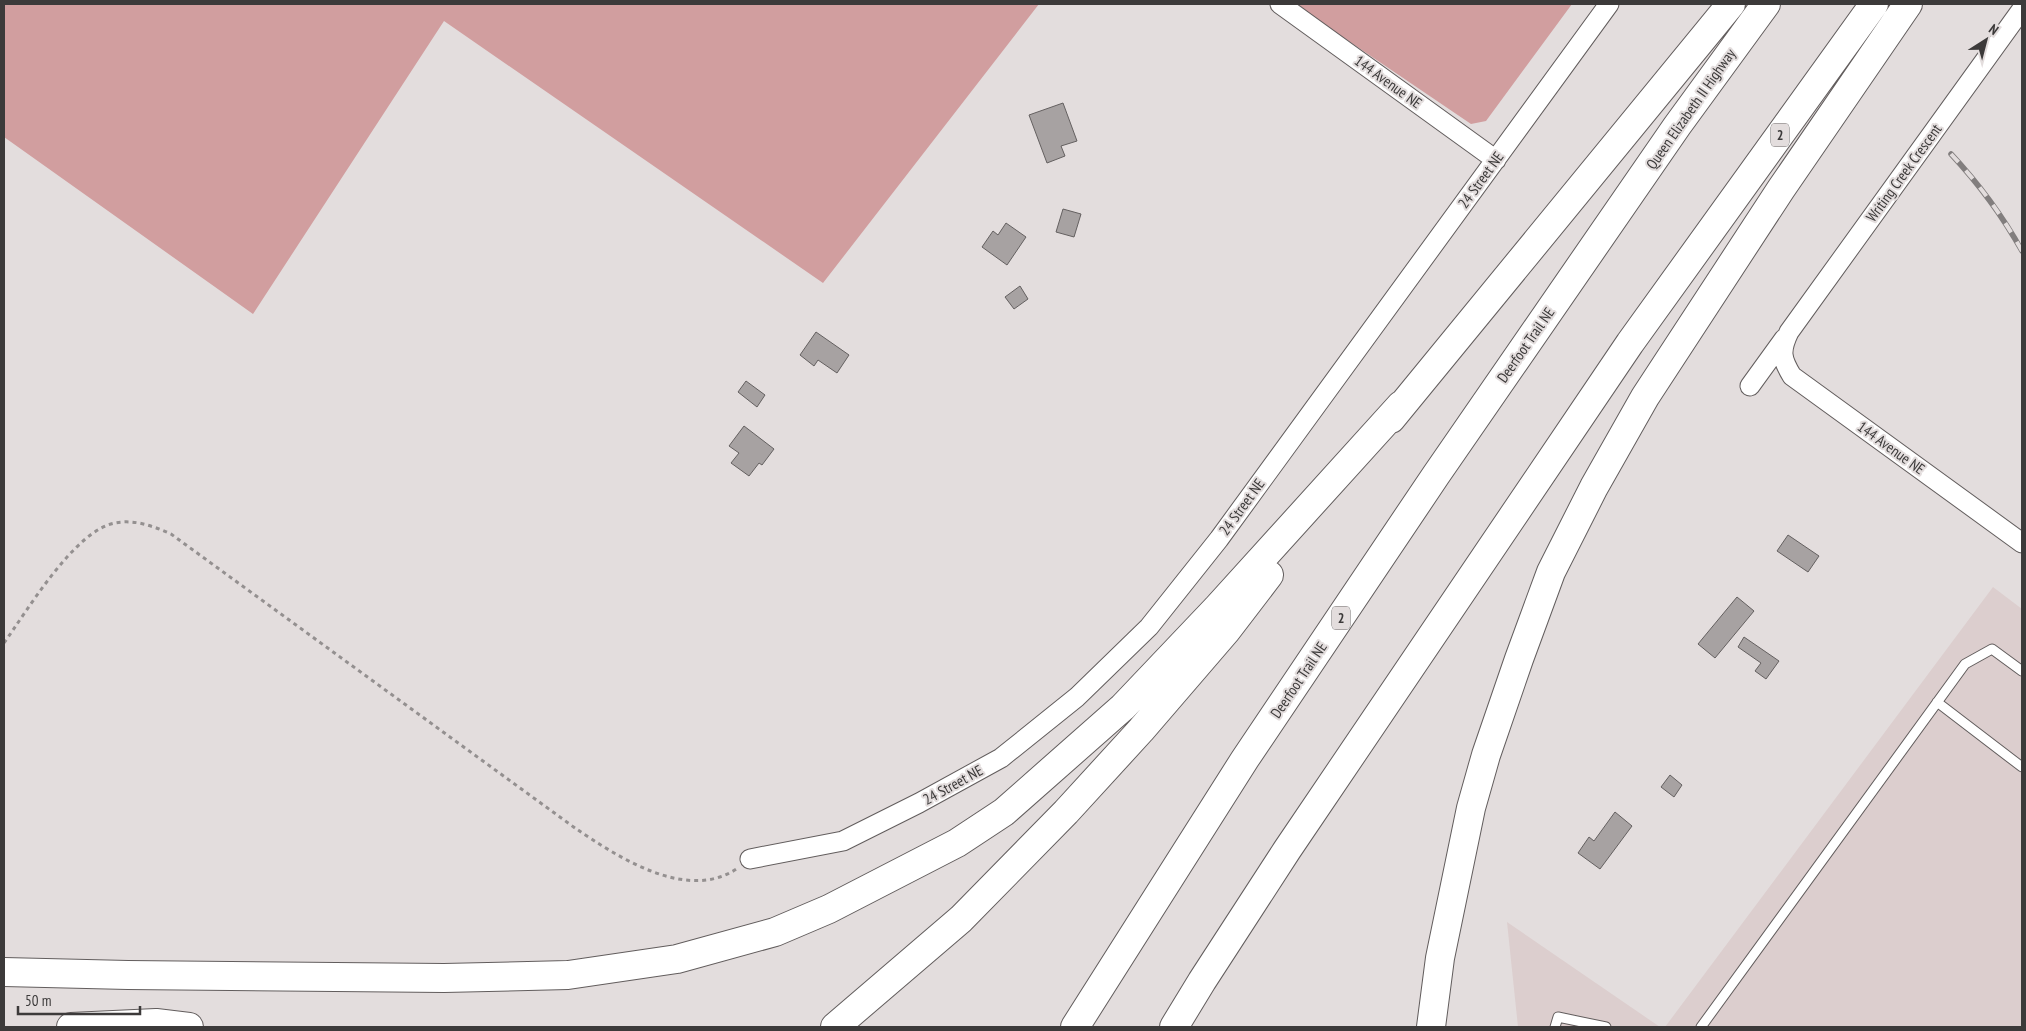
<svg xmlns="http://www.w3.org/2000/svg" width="2026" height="1031" font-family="'PT Sans Narrow',sans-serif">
<rect width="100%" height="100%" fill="#e3dddd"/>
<path fill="#dccece" d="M 1993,587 L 2022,609 L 2022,1027 L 1665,1027 Z
M 1507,922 L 1660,1027 L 1518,1027 Z"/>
<path fill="#d19e9f" d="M 4,4 L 1039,4 L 823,283 L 444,21 L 253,314 L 4,137 Z
M 1294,4 L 1572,4 L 1486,121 L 1471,124 Z"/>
<path fill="#a7a2a2" stroke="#646060" d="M 1063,103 L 1077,141 L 1061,146 L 1065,156 L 1047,163 L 1029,115 Z
M 1063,209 L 1081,214 L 1074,237 L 1056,232 Z
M 1006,223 L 1026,237 L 1007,265 L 982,247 L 993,231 L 998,235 Z
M 1020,286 L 1028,299 L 1014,309 L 1005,297 Z
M 816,332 L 849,355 L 837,373 L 818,360 L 814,366 L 800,355 Z
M 746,381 L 765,395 L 757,407 L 738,392 Z
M 744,426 L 774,449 L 762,465 L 759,463 L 749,476 L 731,463 L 739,453 L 729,446 Z
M 1788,535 L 1819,556 L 1808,572 L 1777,551 Z
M 1737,597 L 1754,611 L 1715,658 L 1698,644 Z
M 1744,637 L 1779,661 L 1766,679 L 1755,671 L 1761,663 L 1738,647 Z
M 1670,775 L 1682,785 L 1674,797 L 1661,787 Z
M 1615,812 L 1632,826 L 1600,869 L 1578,853 L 1589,837 L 1594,841 Z"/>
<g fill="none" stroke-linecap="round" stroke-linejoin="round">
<g stroke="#625d5d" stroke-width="11">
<path id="service" d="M 1937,702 L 2022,767
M 1555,1027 L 1558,1017 L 1606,1027
M 1701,1027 L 1965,664 L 1992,649 L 2022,671"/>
</g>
<g stroke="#625d5d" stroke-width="21">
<path id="minor" d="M 1280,4 L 1496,160
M 2022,9 L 1789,332 C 1780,351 1781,358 1792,376 L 2022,543
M 1750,386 L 1784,339
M 750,859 L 843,841 L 919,803 L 1001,758 L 1077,697 L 1149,627 L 1219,539 L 1609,4"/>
</g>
<g stroke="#625d5d" stroke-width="30">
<path id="motorway" d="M 1391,419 L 1731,4
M 4,972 L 128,975 L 444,978 L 568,975 L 677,959 L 775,932 L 829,909 L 957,843 L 1004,812 L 1123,707 L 1218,607 L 1401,405
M 71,1027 L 156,1023 L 189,1027
M 835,1027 L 961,919 L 1066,812 L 1141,730 L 1227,630 L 1269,575
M 1075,1027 L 1245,759 L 1436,475 L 1677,126 L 1766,4
M 1174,1027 L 1202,981 L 1287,850 L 1630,343 L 1874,4
M 1431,1027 L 1440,958 L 1471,808 L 1486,755 L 1519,659 L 1551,572 L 1594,487 L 1645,397 L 1781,189 L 1908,4"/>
</g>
<path stroke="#949090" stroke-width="3" stroke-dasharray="4 4" stroke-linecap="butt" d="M 4,643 C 27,611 75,530 115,523 C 134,519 153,526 171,534 L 575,828 C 618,857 687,903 738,868"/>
<use href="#service" stroke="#fff" stroke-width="9"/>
<use href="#minor" stroke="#fff" stroke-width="19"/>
<use href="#motorway" stroke="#fff" stroke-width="28"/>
<g stroke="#827e7e" stroke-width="5.5">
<path id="rail" d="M 1951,154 C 1979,184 2002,215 2022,251"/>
</g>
<use href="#rail" stroke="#e3dddd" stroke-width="4" stroke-dasharray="11" stroke-linecap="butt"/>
</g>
<g text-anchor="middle" stroke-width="4" stroke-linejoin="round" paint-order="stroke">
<g fill="#e3dddd" stroke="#6e6b6b" stroke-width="1">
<rect x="1771" y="123.5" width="18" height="23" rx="4"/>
<rect x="1332" y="606.5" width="18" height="23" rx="4"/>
</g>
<g font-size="14" font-weight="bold" fill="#3c3a3a">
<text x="1780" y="140">2</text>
<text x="1341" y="623">2</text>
</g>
<g font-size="15" fill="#3c3a3a" stroke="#e3dddd">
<text transform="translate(1388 82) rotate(36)" y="5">144 Avenue NE</text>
<text transform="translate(1691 109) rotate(-55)" y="5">Queen Elizabeth II Highway</text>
<text transform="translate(1904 173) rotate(-54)" y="5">Writing Creek Crescent</text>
<text transform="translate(1481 180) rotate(-54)" y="5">24 Street NE</text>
<text transform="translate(1526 345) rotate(-55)" y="5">Deerfoot Trail NE</text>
<text transform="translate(1891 448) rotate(36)" y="5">144 Avenue NE</text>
<text transform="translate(1242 507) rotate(-54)" y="5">24 Street NE</text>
<text transform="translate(1299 680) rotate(-56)" y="5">Deerfoot Trail NE</text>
<text transform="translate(953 785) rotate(-29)" y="5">24 Street NE</text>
</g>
</g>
<rect width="2026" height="1031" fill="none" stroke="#3c3a3a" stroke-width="10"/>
<g transform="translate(1986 40) rotate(36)" stroke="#e3dddd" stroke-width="4" paint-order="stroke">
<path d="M0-4L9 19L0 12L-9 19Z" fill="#3c3a3a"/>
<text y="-8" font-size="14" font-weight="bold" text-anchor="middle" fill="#3c3a3a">N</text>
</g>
<path d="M18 1006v8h122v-8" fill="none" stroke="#3c3a3a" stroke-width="2.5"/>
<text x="25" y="1006" font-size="15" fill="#3c3a3a" stroke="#e3dddd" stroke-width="4" paint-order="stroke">50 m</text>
</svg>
